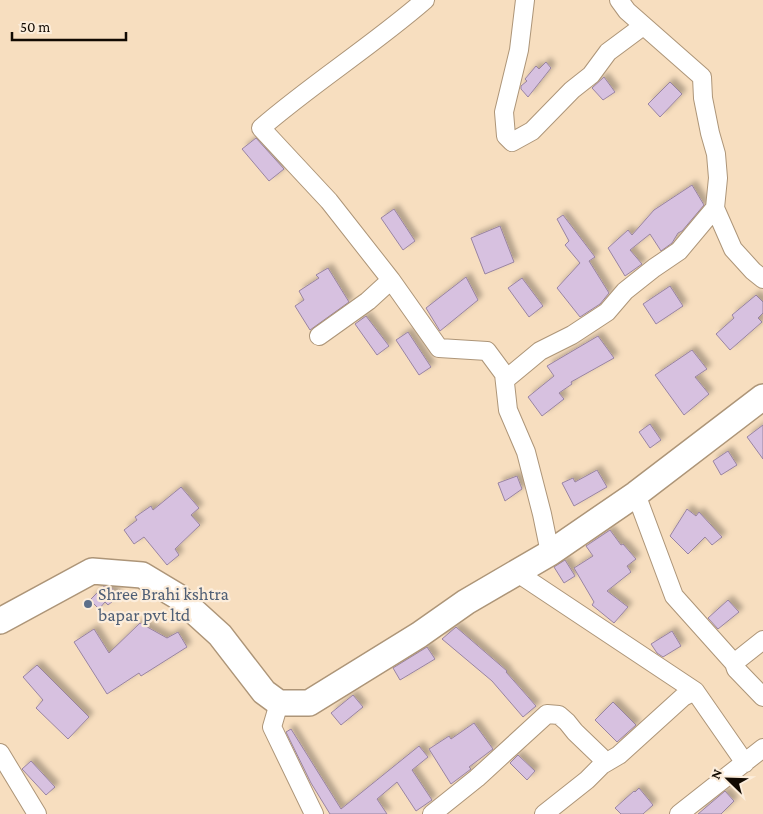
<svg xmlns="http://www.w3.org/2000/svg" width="763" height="814" font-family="'Crimson Pro',serif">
<defs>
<filter id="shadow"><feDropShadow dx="4.5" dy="-4.5" stdDeviation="2.5" flood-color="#0004"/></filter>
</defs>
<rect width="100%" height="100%" fill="#f7debf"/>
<path fill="#d7c1e0" stroke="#9984a1" filter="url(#shadow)" d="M 546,62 L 551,68 L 528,97 L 521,89 L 521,86 L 527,81 L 525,79 L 536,66 L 539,69 Z
M 604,77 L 615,92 L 603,100 L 592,88 Z
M 670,82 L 682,94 L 660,117 L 648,104 Z
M 256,138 L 284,169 L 269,181 L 242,149 Z
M 692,185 L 704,205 L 682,231 L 678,233 L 672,243 L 661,251 L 650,234 L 630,250 L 642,264 L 625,276 L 608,248 L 628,230 L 632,235 L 654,210 Z
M 394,209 L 415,241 L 403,250 L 381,218 Z
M 563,215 L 595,257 L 589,261 L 609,293 L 600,304 L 580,317 L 557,288 L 580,263 L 565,245 L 569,241 L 557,219 Z
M 500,226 L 514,262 L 485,274 L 471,238 Z
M 328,268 L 349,302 L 310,330 L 295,306 L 304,300 L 299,291 L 319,278 L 316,275 Z
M 466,277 L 478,300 L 440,331 L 426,308 Z
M 522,278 L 543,306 L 529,317 L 508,288 Z
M 670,286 L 683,306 L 656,324 L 643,304 Z
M 756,295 L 763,302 L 763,313 L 758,318 L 762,322 L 730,350 L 716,334 L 734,318 L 732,315 Z
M 366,316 L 389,346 L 377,355 L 355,324 Z
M 408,332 L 431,367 L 419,375 L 396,340 Z
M 598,336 L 614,358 L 571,382 L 572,384 L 559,393 L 564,399 L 542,416 L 528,397 L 554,376 L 547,366 Z
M 692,350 L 707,369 L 695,377 L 709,394 L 684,415 L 655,375 Z
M 650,424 L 661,440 L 650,448 L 639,432 Z
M 763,425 L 763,459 L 747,437 Z
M 728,451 L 737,465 L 721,475 L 713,461 Z
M 597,470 L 607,487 L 574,506 L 562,483 L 573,478 L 575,482 Z
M 517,476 L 522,489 L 505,501 L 498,483 Z
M 181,487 L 199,508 L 191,515 L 200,525 L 175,549 L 179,555 L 167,565 L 144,537 L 134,544 L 124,530 L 137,520 L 135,517 L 151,506 L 153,510 Z
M 687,509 L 696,516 L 699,512 L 722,537 L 712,545 L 705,537 L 688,554 L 670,536 Z
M 610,530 L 621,545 L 623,544 L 636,559 L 627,566 L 631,572 L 607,591 L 628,607 L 614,623 L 592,605 L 594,602 L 574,568 L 593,556 L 586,546 Z
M 565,560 L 575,576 L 564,583 L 554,567 Z
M 104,586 L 111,587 L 118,597 L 108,605 L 105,602 L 99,609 L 90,600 Z
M 728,600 L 739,612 L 718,629 L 708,618 Z
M 140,623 L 167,638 L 178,632 L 187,647 L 141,676 L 139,673 L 107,694 L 74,642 L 94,629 L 109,653 Z
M 456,627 L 507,671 L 506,672 L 536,706 L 523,717 L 492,681 L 442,639 Z
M 672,631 L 681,646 L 663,657 L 657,653 L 651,644 Z
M 427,647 L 435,659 L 400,680 L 393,668 Z
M 37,665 L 89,717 L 68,739 L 36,708 L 43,700 L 23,677 Z
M 353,695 L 363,707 L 341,725 L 331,713 Z
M 613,702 L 636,725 L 617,742 L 595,720 Z
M 474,723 L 493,749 L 469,767 L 471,769 L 451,784 L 429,749 L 449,736 L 451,739 Z
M 291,729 L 341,809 L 419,746 L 428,757 L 412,770 L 432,800 L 416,811 L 397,782 L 377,799 L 387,814 L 330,814 L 311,783 L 286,732 Z
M 518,755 L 535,771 L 527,780 L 510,763 Z
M 31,761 L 55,787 L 46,795 L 22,769 Z
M 639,788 L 653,805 L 643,814 L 621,814 L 615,808 L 634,791 L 635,792 Z
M 725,791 L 734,801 L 721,814 L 698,814 Z"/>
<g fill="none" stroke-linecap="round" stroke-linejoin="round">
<g stroke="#ad9578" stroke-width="20">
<path id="street" d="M 525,0 L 519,50 L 504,112 L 506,136 L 512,142 L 532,131 L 572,90 L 591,75 L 608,52 L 643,26
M 619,0 L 627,11 L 702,77 L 703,98 L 710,133 L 716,154 L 718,178 L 715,208 L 733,249 L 753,271 L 763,279
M 391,280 L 329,201 L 261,128 C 313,83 372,46 425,0
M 319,336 L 368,301 L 391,280 L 439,348 L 487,351 L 504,374 L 508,410 L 526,452 L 542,514 L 550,553
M 505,380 L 540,351 L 572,335 L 607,312 L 625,291 L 654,268 L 679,251 L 715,208
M 636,494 L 674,596 L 734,663 L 736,669 L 763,697
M 516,572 L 695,691 L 745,763
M 734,663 L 763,640
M 279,703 L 272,727 L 314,814
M 0,753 L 37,814
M 602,765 L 619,755 L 683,697 L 695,691
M 432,814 L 477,778 L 547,714 L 559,715 L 567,722 L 575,732 L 601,757 L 602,765 L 587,780 L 544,814
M 679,814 L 763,748"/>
</g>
<g stroke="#ad9578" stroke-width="28">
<path id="secondary" d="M 0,621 L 92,571 L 142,575 L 177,596 L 220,635 L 264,692 L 279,703 L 309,703 L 419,635 L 466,602 L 550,553 L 636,494 L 763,397"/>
</g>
<use href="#street" stroke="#fff" stroke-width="18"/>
<use href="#secondary" stroke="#fff" stroke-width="25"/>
</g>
<circle fill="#5c6f8a" stroke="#fceddb" stroke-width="2" cx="88" cy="604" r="5"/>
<g text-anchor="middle" stroke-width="4.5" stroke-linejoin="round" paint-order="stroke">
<g font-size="18" fill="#4e5e75" stroke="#fceddb" text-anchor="start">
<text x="98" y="600">Shree Brahi kshtra<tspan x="98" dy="21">bapar pvt ltd</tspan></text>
</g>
</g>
<g transform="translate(728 779) rotate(293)" stroke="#fceddb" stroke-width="4" paint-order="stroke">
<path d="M0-4L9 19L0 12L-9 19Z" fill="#120a02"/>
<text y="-8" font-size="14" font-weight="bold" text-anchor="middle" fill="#120a02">N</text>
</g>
<path d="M12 32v8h114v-8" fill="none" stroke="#120a02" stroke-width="2.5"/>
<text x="20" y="32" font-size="15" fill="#120a02" stroke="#fceddb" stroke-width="4" paint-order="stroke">50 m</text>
</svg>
